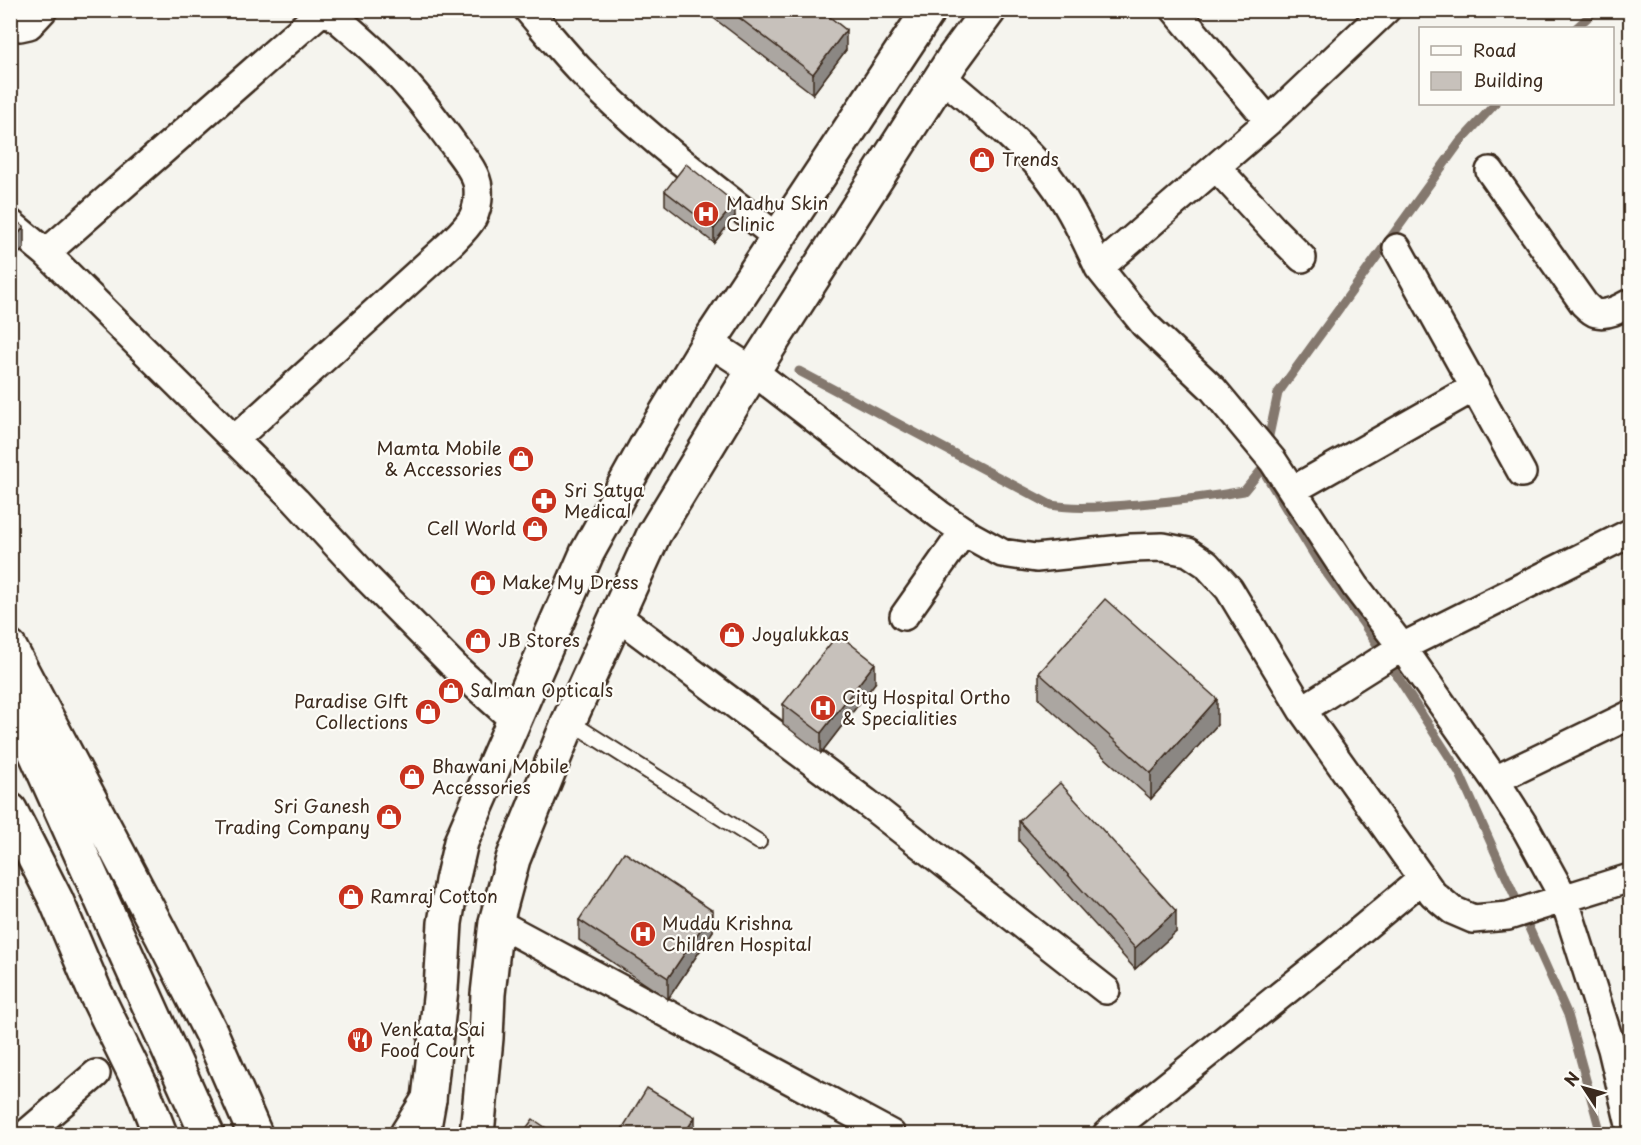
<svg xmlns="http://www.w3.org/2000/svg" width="1641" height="1145" font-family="'Playpen Sans',sans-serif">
<rect width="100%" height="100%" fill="#f5f4ee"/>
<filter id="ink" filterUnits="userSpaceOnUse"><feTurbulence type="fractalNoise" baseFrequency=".0167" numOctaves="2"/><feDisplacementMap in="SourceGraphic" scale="12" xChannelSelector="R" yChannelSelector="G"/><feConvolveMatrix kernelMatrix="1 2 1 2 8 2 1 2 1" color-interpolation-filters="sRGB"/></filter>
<g filter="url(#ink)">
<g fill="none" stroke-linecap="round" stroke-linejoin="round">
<path stroke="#84786e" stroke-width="9" d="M 1576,28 L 1596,10
M 799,371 L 1051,505 C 1080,510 1110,506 1139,504 C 1174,501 1209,497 1244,491 L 1262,469 L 1278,393 L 1460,142 L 1495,104
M 1262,469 L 1317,560 L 1363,623 L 1459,772 L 1568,1015 L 1601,1134"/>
<g stroke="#3b2a1e" stroke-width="18">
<path id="lane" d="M 569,721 L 759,842"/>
</g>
<g stroke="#3b2a1e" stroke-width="32">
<path id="street" d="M 528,10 C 545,30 561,50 579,69 C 639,132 710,184 778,238
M 1175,10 L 1269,121
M 1386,10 L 1269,121 L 1099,268 L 1144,324 L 1213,389 L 1273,461 L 1356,587 L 1402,647 L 1458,727 L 1495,780 L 1525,827 L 1564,898 L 1612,1049 L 1630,1125
M 10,19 L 20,27 L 29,25 L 43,10
M 942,77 C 975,106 1012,134 1041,168 C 1066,196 1083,234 1099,268
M 1216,167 L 1274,230 L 1302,258
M 1490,171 L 1584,304 C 1587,307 1592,312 1596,313 C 1608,316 1621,308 1630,303
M 10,223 L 46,253 L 296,501 L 368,579 L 457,669 L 514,720
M 1397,248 L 1522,473
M 46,253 L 323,10
M 709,342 L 753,371 L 940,515 L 971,536 L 1002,553 L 1036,558 L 1132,548 L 1163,547 L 1188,552 L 1206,564 L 1229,589 L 1302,710 L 1433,894 L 1452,910 L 1473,919 L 1508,916 L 1630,878
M 234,440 L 450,244 C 468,226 480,216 478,188 C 477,172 460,154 451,141 C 439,125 427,108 414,93 C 388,62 358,36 327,10
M 1293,490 L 1475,387
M 617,616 L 866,802 L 1106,990
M 904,616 L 964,531
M 1302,710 L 1402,647 L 1630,533
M 1495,780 L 1630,715
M 496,922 L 891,1134
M 26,1134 L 96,1074
M 1107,1134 L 1332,954 L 1422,879"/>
</g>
<g stroke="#3b2a1e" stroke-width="38">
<path id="secondary" d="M 424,1127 L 429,1099 L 441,989 L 445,923 L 452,881 L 461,842 L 587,553 L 648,443 L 709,342 L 929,10
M 477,1134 L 486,1038 L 488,994 L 496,922 L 513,859 L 569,721 L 654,534 L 753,371 L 953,59 L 989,10"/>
</g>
<g stroke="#3b2a1e" stroke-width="38">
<path id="primary" d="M 10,648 L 162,936 L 211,1033 L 255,1134
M 10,696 L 207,1134
M 10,810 L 56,900 L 95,992 L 142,1088 L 160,1134
M 407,1134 L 429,1099"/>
</g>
<use href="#lane" stroke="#fdfcf7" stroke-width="14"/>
<use href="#street" stroke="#fdfcf7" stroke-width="27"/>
<use href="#secondary" stroke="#fdfcf7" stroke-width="33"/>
<use href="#primary" stroke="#fdfcf7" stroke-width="33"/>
</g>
<path fill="#aba6a1" stroke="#3b2a1e" stroke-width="1.5" d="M 703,10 L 821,10 L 846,50 L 813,94 Z
M 665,191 L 735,216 L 714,243 L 665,205 Z
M 1039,673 L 1217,725 L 1151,799 L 1039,699 Z
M 875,683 L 821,753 L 783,724 L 783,704 Z
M 1019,821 L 1176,932 L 1135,969 L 1019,841 Z
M 579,920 L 713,931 L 668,999 L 579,940 Z"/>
<path fill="#8b8783" stroke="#3b2a1e" stroke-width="1.5" d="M 846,30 L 846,50 L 813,94 L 813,74 Z
M 735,203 L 735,216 L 714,243 L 714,229 Z
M 24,227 L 24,248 L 10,264 L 10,244 Z
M 875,663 L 875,683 L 821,753 L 821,733 Z
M 1217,699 L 1217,725 L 1151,799 L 1151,773 Z
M 713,911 L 713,931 L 668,999 L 668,978 Z
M 1176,911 L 1176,932 L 1135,969 L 1135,948 Z
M 695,1117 L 695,1131 L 692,1134 L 684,1134 Z"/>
<path fill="#c7c1bb" stroke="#3b2a1e" stroke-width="1.5" d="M 729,10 L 821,10 L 846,30 L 813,74 Z
M 686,164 L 735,203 L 714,229 L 665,191 Z
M 10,216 L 24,227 L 10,244 Z
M 1105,599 L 1217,699 L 1151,773 L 1039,673 Z
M 838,634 L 875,663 L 821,733 L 783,704 Z
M 1060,783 L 1176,911 L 1135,948 L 1019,821 Z
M 624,852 L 713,911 L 668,978 L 579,920 Z
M 647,1088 L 695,1117 L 684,1134 L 619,1134 Z
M 533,1119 L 555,1134 L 522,1134 Z"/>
</g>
<defs>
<g id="shop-disc" transform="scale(1.35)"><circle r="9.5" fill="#c8321e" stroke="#fdfcf7"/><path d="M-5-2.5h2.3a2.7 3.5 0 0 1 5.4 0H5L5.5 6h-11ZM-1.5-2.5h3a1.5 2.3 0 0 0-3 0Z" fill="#fff"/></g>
<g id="hospital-disc" transform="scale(1.35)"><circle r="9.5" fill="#c8321e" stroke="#fdfcf7"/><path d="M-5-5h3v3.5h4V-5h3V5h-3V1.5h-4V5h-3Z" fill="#fff"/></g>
<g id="pharmacy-disc" transform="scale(1.35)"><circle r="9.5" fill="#c8321e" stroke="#fdfcf7"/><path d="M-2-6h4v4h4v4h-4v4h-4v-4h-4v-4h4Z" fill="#fff"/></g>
<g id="restaurant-disc" transform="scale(1.35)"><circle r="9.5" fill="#c8321e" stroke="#fdfcf7"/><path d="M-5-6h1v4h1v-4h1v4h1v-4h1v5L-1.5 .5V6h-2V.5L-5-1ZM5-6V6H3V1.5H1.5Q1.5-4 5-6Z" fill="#fff"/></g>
</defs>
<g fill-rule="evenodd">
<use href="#shop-disc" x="982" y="160"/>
<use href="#hospital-disc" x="706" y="214"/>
<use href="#shop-disc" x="521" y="459"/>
<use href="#pharmacy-disc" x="544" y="501"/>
<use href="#shop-disc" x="535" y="529"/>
<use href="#shop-disc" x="483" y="583"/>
<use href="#shop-disc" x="732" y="635"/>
<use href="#shop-disc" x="478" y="641"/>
<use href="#shop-disc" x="451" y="691"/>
<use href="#hospital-disc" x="823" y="708"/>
<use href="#shop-disc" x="428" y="712"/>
<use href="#shop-disc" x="412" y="777"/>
<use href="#shop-disc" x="389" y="817"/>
<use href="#shop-disc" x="351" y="897"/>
<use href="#hospital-disc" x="643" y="934"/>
<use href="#restaurant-disc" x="360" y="1040"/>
</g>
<g text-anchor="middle" stroke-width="4.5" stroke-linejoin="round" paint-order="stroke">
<g font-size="18" fill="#3b2a1e" stroke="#fdfcf7" text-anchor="start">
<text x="1002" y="166">Trends</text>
<text x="726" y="210">Madhu Skin<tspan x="726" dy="21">Clinic</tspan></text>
<text x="502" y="455" text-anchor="end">Mamta Mobile<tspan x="502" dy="21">&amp; Accessories</tspan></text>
<text x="564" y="497">Sri Satya<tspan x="564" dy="21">Medical</tspan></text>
<text x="516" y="535" text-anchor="end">Cell World</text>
<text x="502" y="589">Make My Dress</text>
<text x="752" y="641">Joyalukkas</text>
<text x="498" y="647">JB Stores</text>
<text x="470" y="697">Salman Opticals</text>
<text x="842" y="704">City Hospital Ortho<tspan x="842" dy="21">&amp; Specialities</tspan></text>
<text x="408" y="708" text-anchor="end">Paradise GIft<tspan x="408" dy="21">Collections</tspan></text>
<text x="432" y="773">Bhawani Mobile<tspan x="432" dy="21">Accessories</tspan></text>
<text x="370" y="813" text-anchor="end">Sri Ganesh<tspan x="370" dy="21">Trading Company</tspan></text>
<text x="370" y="903">Ramraj Cotton</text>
<text x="662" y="930">Muddu Krishna<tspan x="662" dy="21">Children Hospital</tspan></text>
<text x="380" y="1036">Venkata Sai<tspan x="380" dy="21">Food Court</tspan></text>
</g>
</g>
<rect width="1641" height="1145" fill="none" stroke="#fdfcf7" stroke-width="36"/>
<rect x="18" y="18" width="1605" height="1109" fill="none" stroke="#3b2a1e" stroke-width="2" filter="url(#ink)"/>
<rect x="1419" y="27" width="195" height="78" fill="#fdfcf7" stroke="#afa8a0" stroke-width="1.5"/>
<rect x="1431" y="46" width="30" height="9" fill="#fdfcf7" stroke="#afa8a0" stroke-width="1.5"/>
<text x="1473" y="57" font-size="18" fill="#3b2a1e">Road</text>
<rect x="1431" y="72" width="30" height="18" fill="#c7c1bb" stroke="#afa8a0" stroke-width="1.5"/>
<text x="1473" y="87" font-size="18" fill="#3b2a1e">Building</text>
<g transform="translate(1584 1088) rotate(306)" stroke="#fdfcf7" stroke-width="4.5" paint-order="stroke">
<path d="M0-4.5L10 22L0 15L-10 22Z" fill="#3b2a1e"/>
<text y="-9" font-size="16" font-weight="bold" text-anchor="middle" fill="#3b2a1e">N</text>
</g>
</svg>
